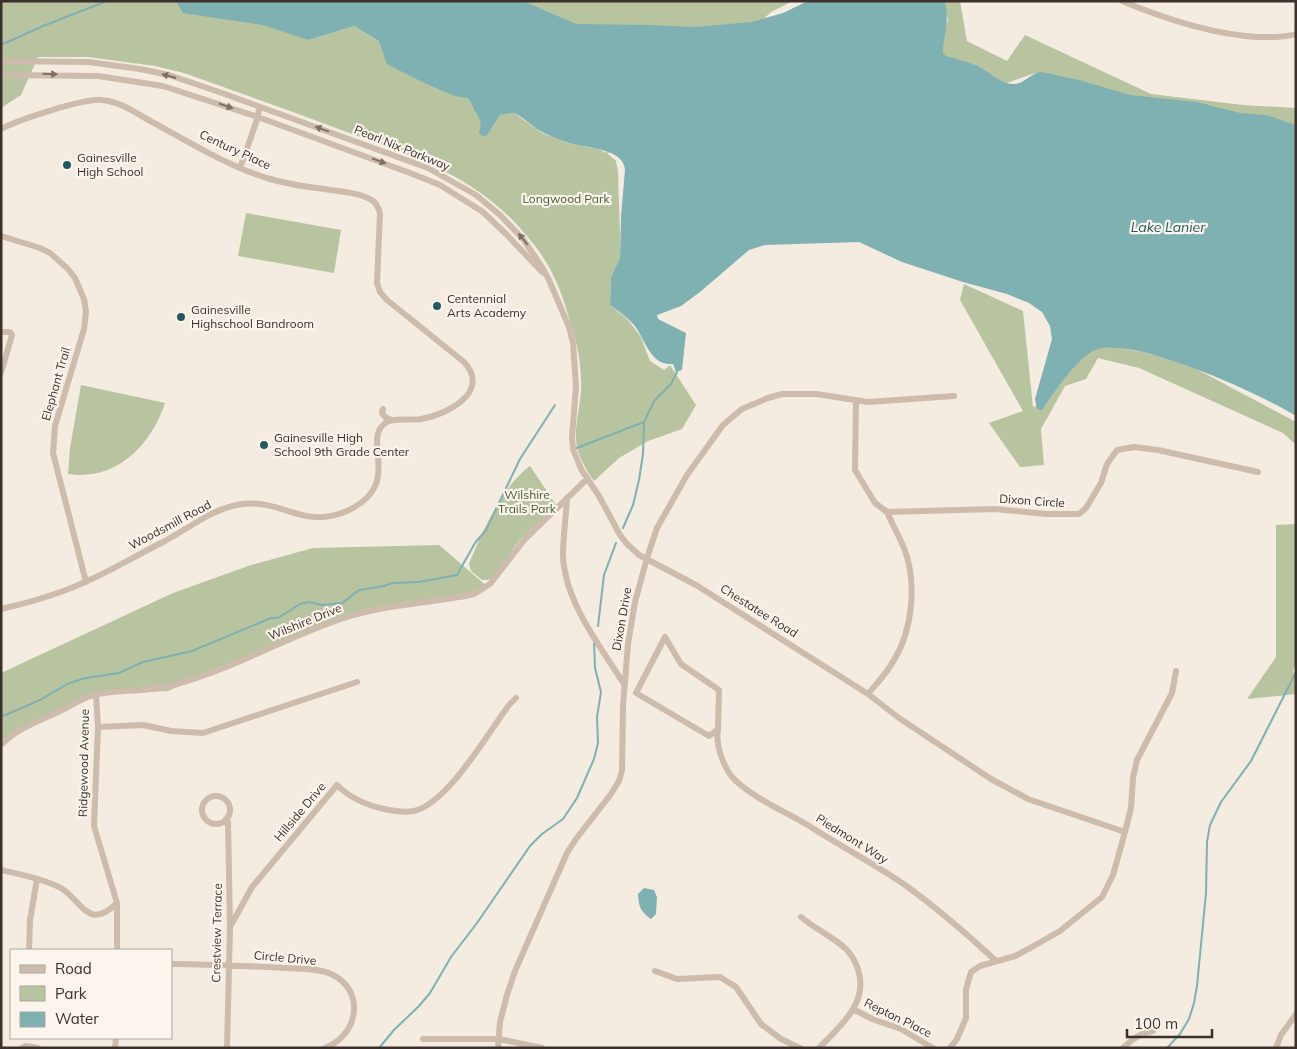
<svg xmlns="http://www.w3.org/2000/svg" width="1297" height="1049" font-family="Mulish,sans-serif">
<rect width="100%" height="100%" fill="#f4ebe1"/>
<path fill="#b8c4a0" d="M 1,1 L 229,1 L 309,40 L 354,26 L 379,41 L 410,75 L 463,98 L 468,98 L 480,118 L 486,137 L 500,115 L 514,113 L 542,133 L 571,144 L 599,149 L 606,153 L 614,138 L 616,138 L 608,154 L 616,161 L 618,171 L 620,235 L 620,258 L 611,277 L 610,305 L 628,320 L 641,337 L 650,361 L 664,370 L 670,365 L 696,405 L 682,429 L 648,441 L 619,458 L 594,481 C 567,442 577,433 581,391 C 582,368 578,346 571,324 C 566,308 561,290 553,275 C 546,260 536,246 525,234 C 477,176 413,156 344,131 C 291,111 237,92 184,73 L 155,66 L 88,57 L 38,57 L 21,95 L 1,108 Z
M 503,1 L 793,1 L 771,12 L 748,34 L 617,35 L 546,20 Z
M 943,1 L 960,1 L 967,41 L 1007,61 L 1025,35 L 1151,94 L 1243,105 L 1296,108 L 1296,137 L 1035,73 L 1007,83 L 935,56 L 948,20 Z
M 246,213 L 341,230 L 334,273 L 238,256 Z
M 964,284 L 1023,311 L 1033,407 L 1045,403 L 1083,352 L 1104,345 L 1142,352 L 1185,363 L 1296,422 L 1296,445 L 1283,433 L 1139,368 L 1098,358 L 1086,379 L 1065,386 L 1041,429 L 1044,465 L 1020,467 L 989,423 L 1023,411 L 960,300 Z
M 81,385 L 165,403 C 151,446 116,481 68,474 L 70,448 Z
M 530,466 L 556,505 L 519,541 L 493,577 L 488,580 L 482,580 L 471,571 L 469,564 C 481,534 503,485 530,466 Z
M 1296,524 L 1296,662 L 1293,672 L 1296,677 L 1296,694 L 1247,699 L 1276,657 L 1276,525 Z
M 439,545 L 489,588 L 466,599 L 373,611 L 297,635 L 168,691 L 100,694 L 59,710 L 1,743 L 1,673 L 173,593 L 251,565 L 313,548 Z"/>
<path fill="#7fb0b2" d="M 176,1 L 523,1 L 576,24 L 652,25 L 695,27 L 752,22 L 783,13 L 808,1 L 944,1 C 951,18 943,35 943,53 L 946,56 C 955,59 966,61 975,65 C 988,70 999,84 1014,84 C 1025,84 1031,72 1042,72 L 1079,80 L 1130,95 L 1197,102 L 1240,113 L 1266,115 L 1296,125 L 1296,416 C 1264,396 1124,330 1091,352 C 1073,364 1054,392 1042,410 L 1037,409 L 1035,399 L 1052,339 L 1050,326 L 1042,312 L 1029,303 L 1007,294 L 963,282 L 902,262 L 859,242 L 765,245 L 749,250 L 700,292 L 681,306 L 657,315 L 658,319 L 686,333 L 682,370 L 676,372 L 673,364 C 650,366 646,340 634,325 C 627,317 618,311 610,305 L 611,277 L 620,258 L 621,216 L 625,170 C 624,148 585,148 569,143 C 561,140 552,137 544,133 C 533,128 525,118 514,113 L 500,115 L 486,137 L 479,134 L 481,122 L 468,98 C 455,100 401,71 387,64 L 379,41 L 354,26 L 309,40 L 263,25 L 183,13 Z
M 644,888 L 654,890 L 657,897 L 656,914 L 651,919 C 640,911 639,907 638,894 Z"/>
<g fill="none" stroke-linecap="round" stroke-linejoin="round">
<path stroke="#7fb0b2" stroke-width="2" d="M 1,45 L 43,26 L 107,1
M 574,449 L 644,422
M 623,528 L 633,505 L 639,480 L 643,454 L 644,422 L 654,401 L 671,384 L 677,372
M 598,626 L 604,575 L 616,543
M 1,717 L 40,700 L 69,683 L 86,678 L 119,673 L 143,662 L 192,651 L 271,618 L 278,618 L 300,604 L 309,602 L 322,605 L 342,603 L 359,590 L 384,586 L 392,583 L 419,582 L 457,575 L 475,543 L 486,530 L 520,459 L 555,405
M 379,1048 L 394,1030 L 419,1006 L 430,993 L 451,957 L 477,923 L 530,846 L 542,834 L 563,819 L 577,798 L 594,759 L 598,743 L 597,717 L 601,692 L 595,668 L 594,642
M 1167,1048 L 1180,1034 L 1189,1019 L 1194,1003 L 1197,986 L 1206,893 L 1207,842 L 1210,825 L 1221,802 L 1251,761 L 1296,672"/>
<path stroke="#cdbbac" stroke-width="6" d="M 1122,1 C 1165,19 1210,34 1257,37 C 1269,37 1284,38 1296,34
M 1,61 L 89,62 L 140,69 L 169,75 L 222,93 L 428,168 L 476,195 L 500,215 L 523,239 L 542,267 L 549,280 L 569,327 L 573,343 L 576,387 L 572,437 L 573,449 L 581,469 L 599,496 L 620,535 L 627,544 L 639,555 L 696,585 L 868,694 L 899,718 L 991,779 L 1028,799 L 1125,832
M 1,75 L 98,76 L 163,86 L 258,117 L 410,173 L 440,185 L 483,212 L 506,234 L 542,272
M 1,129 C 18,120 84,98 102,100 C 122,102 137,114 154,123 C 191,143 229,167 270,179 C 288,184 306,187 325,189 C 340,192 360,192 373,201 C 377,204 379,209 380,214 L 377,283 L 380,292 L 387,300 L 464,362 C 492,392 446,415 421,419 C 411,421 396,417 387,422 C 359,438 405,483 349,510 C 304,531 284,499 242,504 C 212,508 187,530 161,543 C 130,559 99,578 66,590 C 45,598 23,604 1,609
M 240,168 L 258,117 L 259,107
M 1,236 L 40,248 L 50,253 L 67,268 L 75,278 L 84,299 L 86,312 L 84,329 L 55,426 L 53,453 L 86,582
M 1,332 L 10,332 L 12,335 L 1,373
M 856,400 L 855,470 L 875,503 L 887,512 L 995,509 L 1045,514 L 1079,514 L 1086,508 L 1101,483 L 1107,464 L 1117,450 L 1134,447 L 1158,450 L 1258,472
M 383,409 L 382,413 L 385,417 L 391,420
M 567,498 C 566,517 563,537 563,556 C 565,602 600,646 624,684
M 665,637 L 681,664 L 719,690 L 718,729 L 709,736 L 636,693 Z
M 96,694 L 98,727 L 94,826 L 117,903 L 117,950
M 868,694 C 877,683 887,673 894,660 C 913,629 917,581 904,548 C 899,536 892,524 887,512
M 98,727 L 143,725 L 171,731 L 203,733 L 357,682
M 718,729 C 715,745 724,770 736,781 C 758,801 789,813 814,829 C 844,848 876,865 905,885 C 937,908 967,934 996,961
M 1,745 C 17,728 40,721 60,711 C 73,705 84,696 98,694 C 123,689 149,692 173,685 C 234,669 288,636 347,617 C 388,604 432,603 474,594 L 490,584 L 525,539 L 587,479
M202 810a14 14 0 1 1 28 0a14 14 0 1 1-28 0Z
M 226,819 L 228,822 L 230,927 L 227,1048
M 1,870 C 19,874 45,879 61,888 C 83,902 88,931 117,903
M 801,917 C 815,929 832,936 846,949 C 851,954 855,961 858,969 C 869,1003 841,1025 819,1048
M 230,927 L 252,887 L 337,785 C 350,798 366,805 384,809 C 394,811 404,813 414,811 C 448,803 488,733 509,705 L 516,698
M 29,950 L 30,920 L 37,879
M 171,964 C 210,964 247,966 286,968 C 300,969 318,968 331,974 C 366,990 359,1035 325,1048
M 655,971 L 677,979 L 720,977 L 736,987 L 761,1024 L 781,1039 L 800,1048
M 853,1009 L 872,1019 L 901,1029 L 933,1048
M 423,1039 L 499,1039 L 542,1048
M 22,1048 L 26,1046 L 38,1048
M 115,1048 L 116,1038
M 498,1048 L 500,1022 L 507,995 L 515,971 L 567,853 L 576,839 L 611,794 L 619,781 L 622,771 L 623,706 L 628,644 L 635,602 L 647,558 L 657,528 L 687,475 L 723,425 L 742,409 L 768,398 L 782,394 L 816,394 L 868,402 L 954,396
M 950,1048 L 957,1039 L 966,1018 L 966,989 L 971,972 L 980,966 L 1015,956 L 1032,947 L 1060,931 L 1102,897 L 1113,875 L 1125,832 L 1131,808 L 1133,778 L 1137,760 L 1172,693 L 1176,671
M 1123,1048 C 1133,1039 1140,1033 1153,1031
M 1276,1048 L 1281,1035 L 1296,1014"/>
</g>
<defs><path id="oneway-solid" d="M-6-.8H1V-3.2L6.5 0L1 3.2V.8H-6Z" transform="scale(1.25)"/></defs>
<g fill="#7d6f65">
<use href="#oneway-solid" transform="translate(50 74) rotate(1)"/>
<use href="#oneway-solid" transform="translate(169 76) rotate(-165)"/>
<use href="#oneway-solid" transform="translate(226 106) rotate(19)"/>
<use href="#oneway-solid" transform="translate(322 129) rotate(-160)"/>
<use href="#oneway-solid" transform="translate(379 161) rotate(20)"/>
<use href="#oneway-solid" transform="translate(523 239) rotate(-129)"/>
</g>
<g fill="#1f5a5e" stroke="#fbf5ee" stroke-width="2">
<circle cx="67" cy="165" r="5"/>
<circle cx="437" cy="306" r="5"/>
<circle cx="181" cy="317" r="5"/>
<circle cx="264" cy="445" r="5"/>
</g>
<g text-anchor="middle" stroke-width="4.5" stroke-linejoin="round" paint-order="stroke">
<g font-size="12" fill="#3b302b" stroke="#fbf5ee">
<text transform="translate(402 148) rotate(22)" y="4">Pearl Nix Parkway</text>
<text transform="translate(235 150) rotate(25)" y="4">Century Place</text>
<text transform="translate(56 384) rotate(-74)" y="4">Elephant Trail</text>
<text transform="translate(1032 501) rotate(4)" y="4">Dixon Circle</text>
<text transform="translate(170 525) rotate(-28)" y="4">Woodsmill Road</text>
<text transform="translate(759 611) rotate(32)" y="4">Chestatee Road</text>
<text transform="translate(622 619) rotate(-80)" y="4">Dixon Drive</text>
<text transform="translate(305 622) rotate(-22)" y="4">Wilshire Drive</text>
<text transform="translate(84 763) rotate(-89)" y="4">Ridgewood Avenue</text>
<text transform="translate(300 812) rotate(-50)" y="4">Hillside Drive</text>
<text transform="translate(852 839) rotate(32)" y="4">Piedmont Way</text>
<text transform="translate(217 933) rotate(-89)" y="4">Crestview Terrace</text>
<text transform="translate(285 958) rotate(5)" y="4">Circle Drive</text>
<text transform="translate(898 1018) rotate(26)" y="4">Repton Place</text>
</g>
<g font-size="12" fill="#3b302b" stroke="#fbf5ee" text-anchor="start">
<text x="77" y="162">Gainesville<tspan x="77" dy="14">High School</tspan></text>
<text x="447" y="303">Centennial<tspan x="447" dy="14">Arts Academy</tspan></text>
<text x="191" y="314">Gainesville<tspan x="191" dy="14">Highschool Bandroom</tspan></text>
<text x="274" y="442">Gainesville High<tspan x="274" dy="14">School 9th Grade Center</tspan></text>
</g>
<g font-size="12" fill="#4a5a2e" stroke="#fbf5ee">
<text x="566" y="203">Longwood Park</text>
<text x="527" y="499">Wilshire<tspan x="527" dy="14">Trails Park</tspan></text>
</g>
<g font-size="14" font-style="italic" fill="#1f5a5e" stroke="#fbf5ee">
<text x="1168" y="232">Lake Lanier</text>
</g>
</g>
<rect width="1297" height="1049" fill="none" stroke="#3b302b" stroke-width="5"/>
<rect x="10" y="949" width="162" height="90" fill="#fbf5ee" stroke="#aea6a0"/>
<rect x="20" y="965" width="25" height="8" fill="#cdbbac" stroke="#aea6a0"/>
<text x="55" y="974" font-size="15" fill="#3b302b">Road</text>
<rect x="20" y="986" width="25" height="15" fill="#b8c4a0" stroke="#aea6a0"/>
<text x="55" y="999" font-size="15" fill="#3b302b">Park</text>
<rect x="20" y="1012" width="25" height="15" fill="#7fb0b2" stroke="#aea6a0"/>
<text x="55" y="1024" font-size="15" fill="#3b302b">Water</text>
<path d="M1127 1029v8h85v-8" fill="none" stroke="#3b302b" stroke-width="2.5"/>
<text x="1134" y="1029" font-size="15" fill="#3b302b" stroke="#fbf5ee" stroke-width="4" paint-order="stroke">100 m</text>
</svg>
